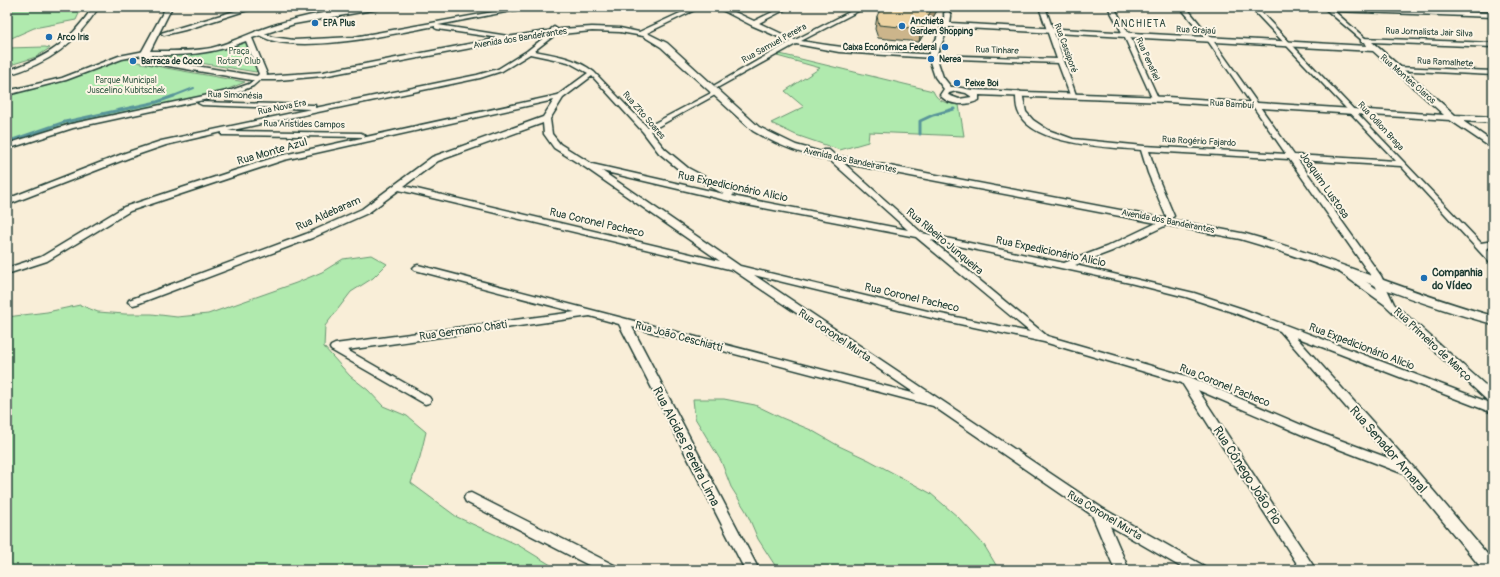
<svg xmlns="http://www.w3.org/2000/svg" width="1500" height="577" font-family="Pangolin,sans-serif">
<rect width="100%" height="100%" fill="#f9eed8"/>
<filter id="ink" filterUnits="userSpaceOnUse"><feTurbulence type="fractalNoise" baseFrequency=".025" numOctaves="2"/><feDisplacementMap in="SourceGraphic" scale="8" xChannelSelector="R" yChannelSelector="G"/><feConvolveMatrix kernelMatrix="1 2 1 2 8 2 1 2 1" color-interpolation-filters="sRGB"/></filter>
<g filter="url(#ink)">
<path fill="#b0eaae" stroke="#689471" d="M 7,7 L 82,7 L 76,20 L 34,28 L 7,40 Z
M 246,41 L 258,70 L 256,72 L 169,58 L 163,55 L 211,51 Z
M 45,47 L 50,48 L 36,57 L 7,66 L 7,48 Z
M 780,54 L 933,91 C 938,103 948,103 959,105 L 964,136 L 869,132 L 868,142 L 840,150 L 796,135 L 771,123 L 804,107 L 785,91 L 820,68 L 777,56 Z
M 123,59 L 129,59 L 137,62 L 166,68 L 245,82 L 219,93 L 70,123 L 7,144 L 7,95 L 70,79 Z
M 371,255 L 387,264 L 373,278 L 351,292 L 325,326 L 324,347 L 350,376 L 368,390 L 383,406 L 407,416 L 426,432 L 420,457 L 411,483 L 457,517 L 518,545 L 559,570 L 7,570 L 7,317 L 47,312 L 80,305 L 98,312 L 125,314 L 152,314 L 177,317 L 208,314 L 296,283 L 322,272 L 343,259 Z
M 693,399 L 724,399 L 755,405 L 782,418 L 811,430 L 839,446 L 869,460 L 930,493 L 958,517 L 984,545 L 999,570 L 778,570 L 758,539 L 746,511 L 731,487 L 721,461 L 695,418 Z"/>
<g fill="none" stroke-linecap="round" stroke-linejoin="round">
<path stroke="#599599" stroke-width="2" d="M 171,97 L 194,88"/>
<path stroke="#599599" stroke-width="3" d="M 920,134 L 920,121 L 933,115 L 954,109
M 7,142 L 65,122 L 157,102 L 174,96"/>
<g stroke="#1f3d34" stroke-width="3">
<path id="minor" d="M 93,7 L 99,7 C 74,44 51,63 7,75 L 7,71 C 49,56 68,44 93,7 Z
M 248,7 L 257,7 L 185,30 L 164,35 L 161,33 Z
M 440,7 L 455,7 L 456,8 L 453,10 Z
M 520,7 L 532,7 L 438,25 L 508,36 L 508,38 L 506,39 L 437,29 L 435,28 L 435,26 C 397,33 284,59 255,32 L 258,30 L 272,37 L 294,40 L 354,37 Z
M 716,7 L 724,7 L 754,21 L 783,7 L 790,7 L 759,23 L 795,40 L 859,7 L 866,7 L 801,41 C 885,56 972,56 1057,59 L 1039,7 L 1045,7 L 1076,95 L 1073,97 L 1070,95 L 1058,63 L 932,58 L 839,52 L 796,44 L 717,88 L 714,86 L 715,85 L 790,42 L 751,25 Z
M 1108,7 L 1114,7 L 1130,36 L 1158,98 L 1157,99 L 1152,98 L 1124,36 Z
M 1180,7 L 1186,7 L 1212,39 L 1294,155 L 1396,161 L 1250,7 L 1256,7 L 1481,243 L 1493,241 L 1493,247 L 1486,248 L 1493,255 L 1493,264 L 1490,263 L 1401,166 L 1298,160 L 1381,276 L 1394,304 L 1493,392 L 1493,403 L 1489,402 L 1384,304 L 1341,273 L 1339,271 L 1341,269 L 1347,269 L 1377,289 L 1371,276 L 1289,159 L 1149,151 L 1156,173 L 1174,216 L 1170,219 L 1166,216 L 1148,173 L 1141,150 C 1111,147 1030,146 1018,111 C 1016,106 1016,99 1016,93 L 1019,91 L 1022,93 L 1026,112 L 1033,120 L 1048,130 L 1073,139 L 1144,146 L 1286,154 L 1208,41 Z
M 1323,7 L 1493,13 L 1493,17 L 1334,11 L 1366,39 L 1367,40 L 1364,42 Z
M 554,27 L 557,29 L 556,34 L 534,51 C 556,55 576,58 594,72 L 647,127 L 713,92 L 717,92 L 717,94 L 650,131 L 665,149 L 688,168 L 733,192 L 734,194 L 732,196 L 908,230 L 823,154 L 823,150 L 829,150 L 922,233 L 1064,263 L 1106,247 L 1165,219 L 1171,219 L 1172,221 L 1171,223 L 1112,251 L 1075,265 L 1194,293 L 1243,309 L 1493,404 L 1493,413 L 1296,337 L 1414,468 L 1493,561 L 1493,570 L 1483,570 L 1404,474 L 1305,436 L 1198,390 L 1316,570 L 1301,570 L 1182,383 L 1044,342 L 936,319 L 754,275 L 1102,508 L 1204,566 L 1206,570 L 1186,570 L 1110,526 L 1129,570 L 1115,570 L 1092,515 L 933,406 L 632,327 L 759,570 L 745,570 L 619,324 L 590,316 L 347,350 L 429,397 L 431,400 L 429,403 L 425,404 L 331,350 L 330,348 L 331,346 L 335,344 L 575,312 L 415,270 L 413,268 L 415,266 L 418,265 L 916,394 L 733,270 L 399,190 L 368,213 L 312,238 L 137,304 L 133,305 L 128,302 L 129,300 L 306,234 L 362,209 L 432,157 L 543,117 L 554,100 L 284,160 L 130,211 L 47,261 L 7,274 L 7,268 L 41,257 L 124,207 L 279,156 L 558,95 L 588,73 L 568,62 L 530,54 L 502,71 L 480,78 L 228,131 L 361,133 L 365,135 L 364,137 L 225,135 L 222,135 L 222,132 L 166,145 L 131,157 L 7,205 L 7,199 L 125,153 L 161,141 L 311,109 L 202,105 L 198,103 L 200,102 L 312,105 L 315,105 L 315,108 L 477,75 L 498,69 L 527,51 L 551,32 L 551,29 ZM 592,76 L 643,132 L 659,153 L 682,172 L 724,194 L 592,164 L 560,144 L 552,134 L 550,119 L 563,98 ZM 543,123 L 544,134 L 554,148 L 586,168 L 720,261 L 404,186 L 438,161 ZM 602,171 L 742,204 L 916,237 L 1030,332 L 936,313 L 740,266 ZM 931,240 L 1130,283 L 1186,297 L 1235,313 L 1280,331 L 1391,459 L 1313,430 L 1190,377 L 1047,336 Z
M 145,51 L 147,52 L 147,54 L 122,59 L 66,80 L 7,95 L 7,91 L 62,78 L 119,56 Z
M 1396,67 L 1493,71 L 1493,75 L 1394,70 L 1394,68 Z
M 259,76 L 262,78 L 253,86 L 236,93 L 73,128 L 7,149 L 7,144 L 71,124 L 232,90 L 249,84 Z
M 471,493 L 616,566 L 618,570 L 598,570 L 466,502 L 464,498 L 466,494 Z"/>
</g>
<g stroke="#1f3d34" stroke-width="3">
<path id="tertiary" d="M 166,7 L 172,7 L 150,51 C 170,51 191,52 211,48 C 232,43 250,33 271,26 C 304,15 346,7 381,7 L 378,9 L 294,24 L 252,38 L 267,74 L 266,76 L 323,72 L 500,38 L 561,29 L 592,27 L 620,28 L 639,32 L 693,7 L 701,7 L 647,33 L 667,43 L 759,127 L 796,145 L 832,155 L 1246,234 C 1330,257 1409,293 1493,316 L 1493,324 C 1407,302 1326,263 1240,239 L 832,161 C 804,155 778,146 753,131 L 661,47 L 643,36 L 620,32 L 592,31 L 530,37 L 323,76 L 279,80 L 251,80 L 151,63 L 144,61 L 141,53 ZM 246,41 L 259,74 L 257,76 L 153,59 L 150,55 C 185,56 212,54 246,41 Z
M 947,11 L 949,12 L 951,16 L 950,23 L 1367,46 L 1365,42 L 1361,42 L 1361,38 L 1493,43 L 1493,47 L 1372,42 L 1455,115 L 1493,117 L 1493,123 L 1463,121 L 1493,142 L 1493,149 L 1450,120 L 1167,102 L 979,95 L 979,100 C 967,106 949,106 940,95 L 944,89 L 935,77 L 928,56 C 933,45 946,23 944,13 ZM 949,27 L 1373,51 L 1444,115 L 1167,97 L 972,90 L 956,87 L 951,87 L 943,77 L 936,56 ZM 956,91 L 966,93 L 972,97 L 959,99 L 948,95 L 949,93 Z"/>
</g>
<use href="#minor" fill="#fcf5e5" fill-rule="evenodd"/>
<use href="#tertiary" fill="#fcf5e5" fill-rule="evenodd"/>
</g>
<path fill="#ccb58b" stroke="#1f3d34" d="M 887,7 L 939,7 L 919,42 L 878,38 L 875,29 L 877,16 Z"/>
<path fill="#a69471" stroke="#1f3d34" d="M 933,7 L 939,7 L 919,42 L 921,29 Z"/>
<path fill="#edd3a2" stroke="#1f3d34" d="M 887,7 L 933,7 L 921,29 L 879,25 L 877,16 L 880,10 Z"/>
</g>
<g fill="#1f6fb2" stroke="#fcf5e5" stroke-width="1.5">
<circle cx="315" cy="23" r="4"/>
<circle cx="902" cy="26" r="4"/>
<circle cx="49" cy="37" r="4"/>
<circle cx="945" cy="47" r="4"/>
<circle cx="931" cy="59" r="4"/>
<circle cx="133" cy="61" r="4"/>
<circle cx="957" cy="83" r="4"/>
<circle cx="1424" cy="278" r="4"/>
</g>
<g text-anchor="middle" stroke-width="4" stroke-linejoin="round" paint-order="stroke">
<g font-size="9" font-weight="bold" fill="#1f3d34" stroke="#fcf5e5" text-anchor="start">
<text x="910" y="24">Anchieta<tspan x="910" dy="10">Garden Shopping</tspan></text>
<text x="323" y="26">EPA Plus</text>
<text x="57" y="40">Arco Iris</text>
<text x="937" y="50" text-anchor="end">Caixa Econômica Federal</text>
<text x="939" y="62">Nerea</text>
<text x="141" y="64">Barraca de Coco</text>
<text x="965" y="86">Peixe Boi</text>
</g>
<g font-size="9" fill="#1f3d34" stroke="#fcf5e5">
<text transform="translate(1196 30) rotate(3)" y="3">Rua Grajaú</text>
<text transform="translate(1429 32) rotate(2)" y="3">Rua Jornalista Jair Silva</text>
<text transform="translate(520 38) rotate(-9)" y="3">Avenida dos Bandeirantes</text>
<text transform="translate(774 43) rotate(-29)" y="3">Rua Samuel Pereira</text>
<text transform="translate(1066 48) rotate(70)" y="3">Rua Cassiporé</text>
<text transform="translate(997 50) rotate(2)" y="3">Rua Tinhare</text>
<text transform="translate(1148 59) rotate(66)" y="3">Rua Penafiel</text>
<text transform="translate(1445 62) rotate(3)" y="3">Rua Ramalhete</text>
<text transform="translate(1408 79) rotate(41)" y="3">Rua Montes Claros</text>
<text transform="translate(235 95) rotate(2)" y="3">Rua Simonésia</text>
<text transform="translate(1232 104) rotate(4)" y="3">Rua Bambuí</text>
<text transform="translate(282 107) rotate(-11)" y="3">Rua Nova Era</text>
<text transform="translate(644 115) rotate(49)" y="3">Rua Zito Soares</text>
<text transform="translate(304 124) rotate(1)" y="3">Rua Aristides Campos</text>
<text transform="translate(1381 126) rotate(47)" y="3">Rua Odilon Braga</text>
<text transform="translate(1199 141) rotate(3)" y="3">Rua Rogério Fajardo</text>
<text transform="translate(850 160) rotate(12)" y="3">Avenida dos Bandeirantes</text>
<text transform="translate(1168 221) rotate(11)" y="3">Avenida dos Bandeirantes</text>
</g>
<g font-size="9" fill="#3c604c" stroke="#fcf5e5">
<text x="239" y="54">Praça<tspan x="239" dy="10">Rotary Club</tspan></text>
<text x="126" y="83">Parque Municipal<tspan x="126" dy="10">Juscelino Kubitschek</tspan></text>
</g>
<g font-size="10" letter-spacing="1" fill="#1f3d34" stroke="#fcf5e5">
<text x="1140" y="27">ANCHIETA</text>
</g>
<g font-size="11" fill="#1f3d34" stroke="#fcf5e5">
<text transform="translate(272 151) rotate(-16)" y="4">Rua Monte Azul</text>
<text transform="translate(1325 185) rotate(55)" y="4">Joaquim Lustosa</text>
<text transform="translate(733 186) rotate(12)" y="4">Rua Expedicionário Alicio</text>
<text transform="translate(328 213) rotate(-24)" y="4">Rua Aldebaram</text>
<text transform="translate(597 222) rotate(13)" y="4">Rua Coronel Pacheco</text>
<text transform="translate(945 241) rotate(40)" y="4">Rua Ribeiro Junqueira</text>
<text transform="translate(1051 251) rotate(12)" y="4">Rua Expedicionário Alicio</text>
<text transform="translate(912 297) rotate(13)" y="4">Rua Coronel Pacheco</text>
<text transform="translate(463 330) rotate(-8)" y="4">Rua Germano Chati</text>
<text transform="translate(835 335) rotate(34)" y="4">Rua Coronel Murta</text>
<text transform="translate(679 336) rotate(15)" y="4">Rua João Ceschiatti</text>
<text transform="translate(1433 344) rotate(43)" y="4">Rua Primeiro de Março</text>
<text transform="translate(1362 346) rotate(21)" y="4">Rua Expedicionário Alicio</text>
<text transform="translate(1225 385) rotate(22)" y="4">Rua Coronel Pacheco</text>
<text transform="translate(1105 515) rotate(31)" y="4">Rua Coronel Murta</text>
</g>
<g font-size="11" font-weight="bold" fill="#1f3d34" stroke="#fcf5e5" text-anchor="start">
<text x="1432" y="276">Companhia<tspan x="1432" dy="13">do Vídeo</tspan></text>
</g>
<g font-size="13" fill="#1f3d34" stroke="#fcf5e5">
<text transform="translate(687 446) rotate(63)" y="5">Rua Alcides Pereira Lima</text>
<text transform="translate(1389 449) rotate(49)" y="5">Rua Senador Amaral</text>
<text transform="translate(1248 475) rotate(57)" y="5">Rua Cônego João Pio</text>
</g>
</g>
<rect width="1500" height="577" fill="none" stroke="#fcf5e5" stroke-width="24"/>
<rect x="12" y="12" width="1476" height="553" fill="none" stroke="#1f3d34" stroke-width="1.5" filter="url(#ink)"/>
</svg>
